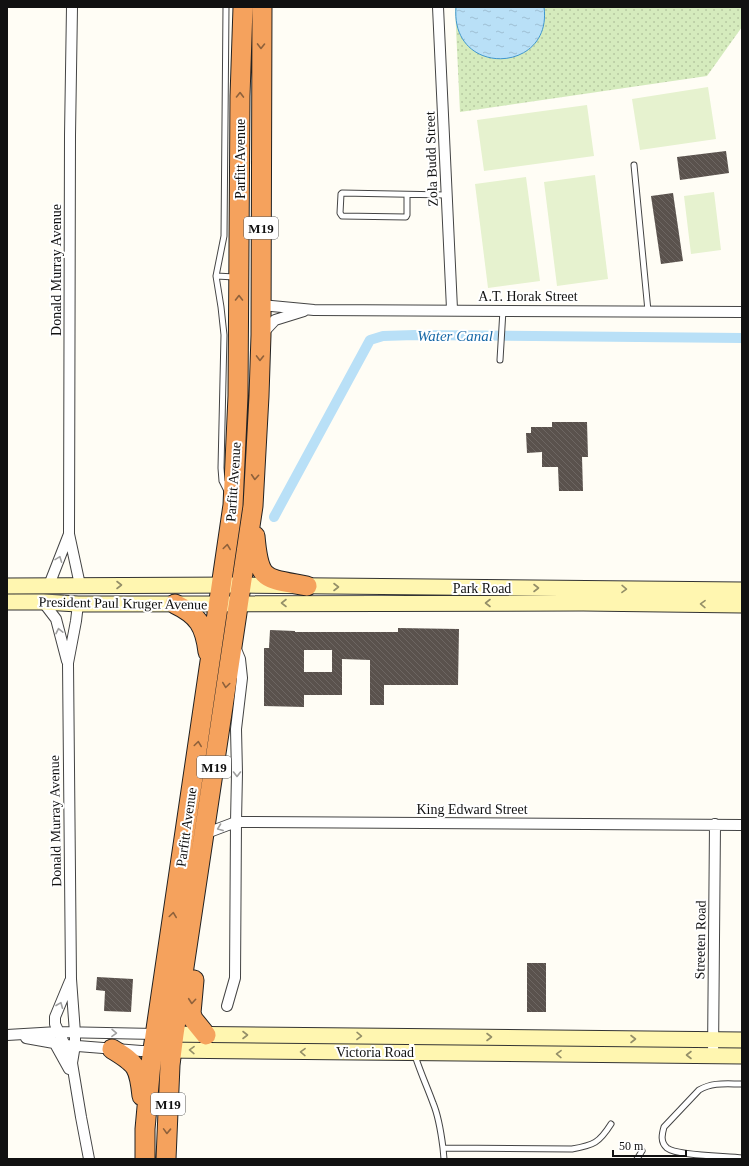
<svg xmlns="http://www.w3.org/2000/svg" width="749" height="1166" font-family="Georgia,serif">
<defs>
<pattern id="park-dots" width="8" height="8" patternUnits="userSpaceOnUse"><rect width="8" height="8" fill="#d5ebbd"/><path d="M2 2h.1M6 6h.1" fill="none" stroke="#b6c8a1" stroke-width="1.8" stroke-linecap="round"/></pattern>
<pattern id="water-ripples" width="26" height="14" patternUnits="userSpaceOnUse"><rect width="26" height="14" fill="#b9e0f7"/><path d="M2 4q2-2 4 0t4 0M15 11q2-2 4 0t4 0" fill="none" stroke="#9ebfd3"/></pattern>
<pattern id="building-back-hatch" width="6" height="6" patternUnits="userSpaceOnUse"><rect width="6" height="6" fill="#5a524d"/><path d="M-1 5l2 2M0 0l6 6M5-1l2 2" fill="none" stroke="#6d6662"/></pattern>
</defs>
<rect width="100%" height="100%" fill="#fffdf5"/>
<path fill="url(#park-dots)" d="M 455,7 L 742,7 L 742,27 L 707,76 L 460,112 Z"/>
<path fill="#e6f2cf" d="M 708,87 L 716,139 L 640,150 L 632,99 Z
M 587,105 L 594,156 L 484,171 L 477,120 Z
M 595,175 L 608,279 L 557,286 L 544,182 Z
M 526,177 L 540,281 L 488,288 L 475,184 Z
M 714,192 L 721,250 L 691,254 L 684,196 Z"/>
<path fill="url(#water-ripples)" stroke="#3f96cf" d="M 456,7 L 544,7 C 553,74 450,78 456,7 Z"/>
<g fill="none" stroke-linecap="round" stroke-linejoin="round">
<path stroke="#b9e0f7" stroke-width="10" d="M 274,517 L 370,340 L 383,336 L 415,335 L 742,338"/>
</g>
<path fill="url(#building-back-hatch)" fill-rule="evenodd" d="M 726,151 L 729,173 L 680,180 L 677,157 Z
M 673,193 L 683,261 L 661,264 L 651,196 Z
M 552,422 L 587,422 L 588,457 L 582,457 L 583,491 L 559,491 L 558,467 L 542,467 L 542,452 L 527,453 L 526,433 L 531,433 L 531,427 L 552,427 Z
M 398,628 L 459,629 L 458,685 L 384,685 L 384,705 L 370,705 L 370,660 L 342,659 L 342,695 L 304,695 L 304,707 L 264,706 L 264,648 L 269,648 L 270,630 L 295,631 L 295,632 L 398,632 ZM 304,650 L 332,650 L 332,672 L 304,672 Z
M 527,963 L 546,963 L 546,1012 L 527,1012 Z
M 97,977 L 133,979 L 131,1012 L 104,1011 L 105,991 L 96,990 Z"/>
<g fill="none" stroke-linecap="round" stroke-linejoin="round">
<g stroke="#444" stroke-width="7">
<path id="lane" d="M 226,7 L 224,236 L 216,276 L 221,307 L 224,335 L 221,468 L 222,481 L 227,491
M 634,165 L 648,311
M 407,195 L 407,215 L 406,217 L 342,216 L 340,213 L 341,194 L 342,193 L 446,195
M 216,276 L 235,277
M 500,360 L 503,310
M 410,1038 C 415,1061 425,1081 433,1103 C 439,1117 441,1132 443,1148 L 572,1149 C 594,1145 599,1143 611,1124
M 742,1084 C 726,1084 713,1082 699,1090 L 664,1127 C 662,1134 660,1142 667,1148 C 677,1156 727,1156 742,1158
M 443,1148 L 444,1159
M 637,1159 L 642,1151"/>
</g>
<g stroke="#444" stroke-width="12">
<path id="street" d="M 72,7 L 70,135 L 69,534 L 80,585
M 438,7 L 452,309
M 261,305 L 314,310 L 742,312
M 261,335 L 275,320 L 304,311
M 49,585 L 69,534
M 43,602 L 56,619 L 67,661
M 204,834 L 236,822 L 742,825
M 70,981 L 55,1017 L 55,1024 L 65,1045 L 72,1063 L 81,1117 L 89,1159
M 227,1006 L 235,978 L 236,822 L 237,773 L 236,729 L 242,678 L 240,659 L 235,647
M 7,1035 L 58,1032 L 155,1034
M 26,1038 L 65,1045 L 141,1051 L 153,1051
M 54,1042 L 69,1069
M 713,1055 L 715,824
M 72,1063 L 75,1045 L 75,1033 L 71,979 L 68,663 L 76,621 L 78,604"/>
</g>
<g stroke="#333" stroke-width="17">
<path id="secondary" d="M 7,586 L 241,585 L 742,590
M 7,602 L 43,602 L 78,604 L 583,603 L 742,605
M 163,1034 L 742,1040
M 162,1050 L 742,1056"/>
</g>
<g stroke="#222" stroke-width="21">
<path id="highway" d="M 255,536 C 259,582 264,578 307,586
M 175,604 C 198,615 205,626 208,652
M 194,980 L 191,1013 L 193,1019 L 206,1035
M 112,1049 C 137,1064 139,1067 142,1096
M 145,1159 L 145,1129 L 151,1063 L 233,505 L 238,396 L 240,96 L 243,7
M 166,1159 L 170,1065 L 174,1034 L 253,506 L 259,396 L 261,335 L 262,7"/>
</g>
<use href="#lane" stroke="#fff" stroke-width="5"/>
<use href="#street" stroke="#fff" stroke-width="10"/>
<use href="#secondary" stroke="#fff6b0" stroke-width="15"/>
<use href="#highway" stroke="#f5a25d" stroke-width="19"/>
</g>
<defs><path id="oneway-chevron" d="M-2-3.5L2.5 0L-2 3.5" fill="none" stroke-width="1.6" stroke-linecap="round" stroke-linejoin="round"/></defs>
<g stroke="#8e613b">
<use href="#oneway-chevron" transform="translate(261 46) rotate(91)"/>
<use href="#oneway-chevron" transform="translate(240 95) rotate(-89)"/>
<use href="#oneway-chevron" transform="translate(239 298) rotate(-90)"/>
<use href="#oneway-chevron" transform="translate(260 358) rotate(91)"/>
<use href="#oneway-chevron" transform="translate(255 477) rotate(94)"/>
<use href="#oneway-chevron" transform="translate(227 547) rotate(-82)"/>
<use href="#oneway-chevron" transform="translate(226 685) rotate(98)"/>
<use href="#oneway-chevron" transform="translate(198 744) rotate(-82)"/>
<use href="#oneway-chevron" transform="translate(173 915) rotate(-82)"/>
<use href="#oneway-chevron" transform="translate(192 1001) rotate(95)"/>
<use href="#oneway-chevron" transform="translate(167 1131) rotate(92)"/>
</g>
<g stroke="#a0a0a0">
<use href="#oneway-chevron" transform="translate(59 559) rotate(-69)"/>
<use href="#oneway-chevron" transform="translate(59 631) rotate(-102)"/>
<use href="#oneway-chevron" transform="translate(237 774) rotate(90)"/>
<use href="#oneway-chevron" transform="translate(220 828) rotate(159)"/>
<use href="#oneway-chevron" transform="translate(60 1005) rotate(-68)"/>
<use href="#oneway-chevron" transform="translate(114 1033) rotate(1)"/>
</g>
<g stroke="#948f68">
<use href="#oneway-chevron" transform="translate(119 585)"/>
<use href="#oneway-chevron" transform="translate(336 587)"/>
<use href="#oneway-chevron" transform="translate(536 588)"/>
<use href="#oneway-chevron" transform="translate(624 589) rotate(1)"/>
<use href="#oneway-chevron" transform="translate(284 603) rotate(180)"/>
<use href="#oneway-chevron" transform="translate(488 603) rotate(180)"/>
<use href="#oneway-chevron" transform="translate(703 604) rotate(-179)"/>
<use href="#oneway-chevron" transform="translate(245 1035)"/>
<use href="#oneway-chevron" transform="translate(359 1036) rotate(1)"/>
<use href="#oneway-chevron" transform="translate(489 1037)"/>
<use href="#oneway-chevron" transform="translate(633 1039)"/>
<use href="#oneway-chevron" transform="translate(192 1050) rotate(-179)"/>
<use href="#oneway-chevron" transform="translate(303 1052) rotate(-179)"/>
<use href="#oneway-chevron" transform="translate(559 1054) rotate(-179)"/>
<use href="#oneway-chevron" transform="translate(689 1055) rotate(-180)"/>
</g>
<g text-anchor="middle" stroke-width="4" stroke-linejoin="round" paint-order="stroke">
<g fill="#fff" stroke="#585858" stroke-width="1">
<rect x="244" y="217" width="34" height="22" rx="3"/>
<rect x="197" y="756" width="34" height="22" rx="3"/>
<rect x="151" y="1093" width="34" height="22" rx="3"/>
</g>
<g font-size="13" font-weight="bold" fill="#111">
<text x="261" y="233">M19</text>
<text x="214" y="772">M19</text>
<text x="168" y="1109">M19</text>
</g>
<g font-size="14" fill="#111" stroke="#fff">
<text transform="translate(240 159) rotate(-90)" y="5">Parfitt Avenue</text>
<text transform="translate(431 159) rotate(-92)" y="5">Zola Budd Street</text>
<text transform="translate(56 270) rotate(-90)" y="5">Donald Murray Avenue</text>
<text x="528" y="301">A.T. Horak Street</text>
<text transform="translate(233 482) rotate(-86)" y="5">Parfitt Avenue</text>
<text x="482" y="593">Park Road</text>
<text transform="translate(123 603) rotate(1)" y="5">President Paul Kruger Avenue</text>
<text x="472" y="814">King Edward Street</text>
<text transform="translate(55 821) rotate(-91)" y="5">Donald Murray Avenue</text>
<text transform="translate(186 827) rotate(-82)" y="5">Parfitt Avenue</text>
<text transform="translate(700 940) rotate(-89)" y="5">Streeten Road</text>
<text x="375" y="1057">Victoria Road</text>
</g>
<g font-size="15" font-style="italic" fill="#1768a6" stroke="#fff">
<text x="455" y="341">Water Canal</text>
</g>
</g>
<rect width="749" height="1166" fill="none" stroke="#111111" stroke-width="16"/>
<path d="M613 1150v6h73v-6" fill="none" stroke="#111111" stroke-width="2"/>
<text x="619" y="1150" font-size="12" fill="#111111" stroke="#ffffff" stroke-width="3" paint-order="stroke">50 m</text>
</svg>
